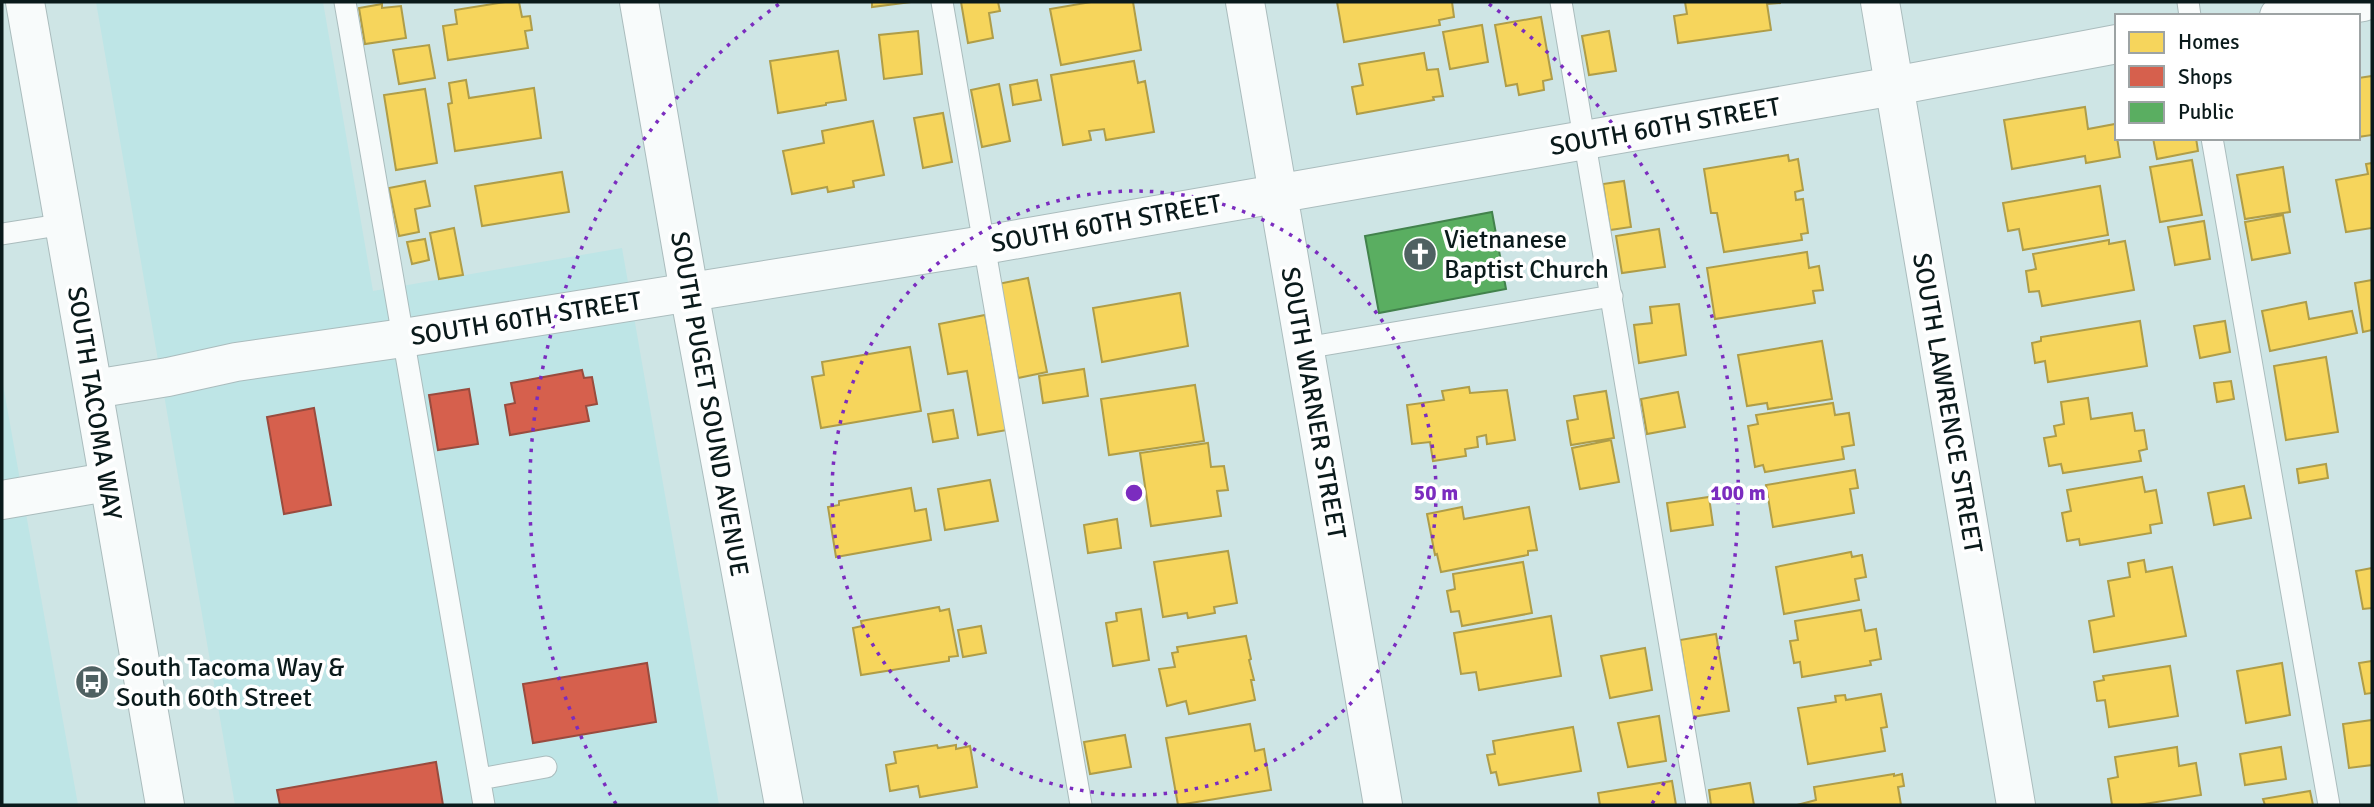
<svg xmlns="http://www.w3.org/2000/svg" width="2374" height="807" font-family="Signika,sans-serif">
<rect width="100%" height="100%" fill="#cee5e5"/>
<path fill="#bee5e6" d="M 96,2 L 323,2 L 373,291 L 622,248 L 719,805 L 235,805 Z
M 2,379 L 78,805 L 2,805 Z"/>
<path fill="#f6d55c" stroke="#af9d48" stroke-width="2" d="M 505,2 L 519,2 L 522,17 L 530,16 L 532,30 L 525,31 L 528,48 L 448,60 L 443,26 L 457,24 L 455,10 Z
M 872,2 L 911,2 L 872,7 Z
M 961,2 L 998,2 L 1000,11 L 989,13 L 993,38 L 968,43 Z
M 1091,2 L 1133,2 L 1141,50 L 1061,65 L 1050,9 Z
M 1337,2 L 1452,2 L 1454,17 L 1439,20 L 1440,25 L 1344,42 Z
M 1685,2 L 1780,2 L 1780,3 L 1767,4 L 1771,30 L 1678,43 L 1674,16 L 1687,14 Z
M 382,4 L 382,8 L 401,6 L 406,38 L 365,44 L 359,8 Z
M 1541,17 L 1552,79 L 1543,81 L 1544,90 L 1519,95 L 1517,84 L 1506,86 L 1495,25 Z
M 1482,25 L 1488,62 L 1450,69 L 1443,32 Z
M 918,31 L 922,74 L 884,79 L 879,35 Z
M 1609,31 L 1616,71 L 1589,75 L 1582,36 Z
M 429,45 L 435,78 L 399,84 L 393,50 Z
M 838,51 L 846,100 L 826,103 L 826,105 L 778,113 L 770,61 Z
M 1424,53 L 1427,70 L 1438,69 L 1443,96 L 1433,97 L 1434,100 L 1357,114 L 1352,87 L 1363,85 L 1359,64 Z
M 1134,61 L 1138,83 L 1145,81 L 1154,132 L 1106,140 L 1104,129 L 1089,131 L 1091,140 L 1063,145 L 1051,75 Z
M 2372,76 L 2372,135 L 2358,137 L 2358,78 Z
M 466,80 L 469,98 L 534,88 L 541,138 L 455,151 L 448,104 L 452,103 L 449,83 Z
M 1037,80 L 1041,100 L 1013,105 L 1010,85 Z
M 999,84 L 1010,141 L 982,147 L 971,90 Z
M 425,89 L 437,163 L 396,170 L 384,95 Z
M 2085,107 L 2088,129 L 2115,124 L 2120,157 L 2086,163 L 2085,156 L 2012,169 L 2004,120 Z
M 943,113 L 952,162 L 923,168 L 914,118 Z
M 873,121 L 884,175 L 853,181 L 854,187 L 828,192 L 827,187 L 792,194 L 783,151 L 824,143 L 822,131 Z
M 2153,138 L 2196,138 L 2198,151 L 2157,159 Z
M 1788,155 L 1789,161 L 1798,159 L 1803,190 L 1795,192 L 1796,200 L 1803,199 L 1808,233 L 1801,234 L 1802,240 L 1724,252 L 1717,213 L 1711,213 L 1704,169 Z
M 2192,160 L 2202,215 L 2160,222 L 2150,167 Z
M 2372,163 L 2372,228 L 2346,232 L 2336,180 L 2368,174 L 2366,164 Z
M 2283,167 L 2290,212 L 2245,219 L 2237,175 Z
M 562,172 L 569,212 L 482,226 L 475,186 Z
M 425,181 L 430,206 L 415,209 L 419,232 L 399,236 L 389,188 Z
M 1624,181 L 1631,227 L 1610,230 L 1603,184 Z
M 2100,186 L 2108,235 L 2023,250 L 2019,229 L 2008,231 L 2003,203 Z
M 2283,215 L 2290,253 L 2252,260 L 2245,222 Z
M 2204,221 L 2210,259 L 2175,265 L 2168,227 Z
M 454,228 L 463,275 L 439,279 L 430,233 Z
M 1659,229 L 1665,267 L 1622,273 L 1616,236 Z
M 425,239 L 429,260 L 412,264 L 407,242 Z
M 2109,240 L 2109,244 L 2125,241 L 2134,290 L 2042,306 L 2039,291 L 2029,292 L 2026,271 L 2036,269 L 2033,254 Z
M 1807,252 L 1809,268 L 1819,266 L 1823,290 L 1813,291 L 1815,303 L 1715,319 L 1707,268 Z
M 1028,278 L 1047,372 L 1018,378 L 998,284 Z
M 2372,280 L 2372,330 L 2363,332 L 2355,283 Z
M 1180,293 L 1188,346 L 1102,362 L 1093,308 Z
M 2306,302 L 2309,319 L 2352,311 L 2357,333 L 2270,351 L 2262,311 Z
M 1679,304 L 1686,355 L 1639,363 L 1634,325 L 1652,323 L 1650,307 Z
M 985,315 L 1007,430 L 978,435 L 967,371 L 948,374 L 939,324 Z
M 2140,321 L 2147,366 L 2048,382 L 2045,361 L 2035,363 L 2032,343 L 2041,341 L 2041,337 Z
M 2225,321 L 2230,352 L 2200,358 L 2194,326 Z
M 1822,341 L 1832,399 L 1768,409 L 1767,403 L 1747,406 L 1738,355 Z
M 910,347 L 921,411 L 821,428 L 812,377 L 824,375 L 822,362 Z
M 2326,357 L 2338,432 L 2286,440 L 2274,366 Z
M 1084,369 L 1088,396 L 1043,403 L 1039,376 Z
M 2231,381 L 2234,399 L 2217,402 L 2214,383 Z
M 1195,385 L 1204,441 L 1109,455 L 1101,399 Z
M 1469,387 L 1470,393 L 1507,390 L 1515,440 L 1487,444 L 1486,435 L 1477,437 L 1478,447 L 1465,449 L 1466,456 L 1433,461 L 1430,442 L 1412,444 L 1407,405 L 1444,400 L 1442,391 Z
M 1606,391 L 1614,438 L 1571,445 L 1567,421 L 1578,419 L 1574,396 Z
M 1678,392 L 1685,427 L 1647,434 L 1641,399 Z
M 2088,398 L 2091,419 L 2132,413 L 2135,431 L 2144,430 L 2147,449 L 2139,451 L 2141,461 L 2063,473 L 2061,464 L 2049,466 L 2044,438 L 2056,436 L 2054,426 L 2064,424 L 2061,402 Z
M 1833,403 L 1835,415 L 1849,413 L 1854,445 L 1842,447 L 1844,459 L 1765,472 L 1763,465 L 1755,467 L 1748,426 L 1758,424 L 1756,415 Z
M 953,410 L 958,438 L 933,442 L 928,414 Z
M 1611,440 L 1619,482 L 1580,489 L 1572,448 Z
M 1208,443 L 1211,467 L 1224,466 L 1228,490 L 1217,491 L 1221,516 L 1151,526 L 1140,453 Z
M 2326,464 L 2328,478 L 2299,483 L 2297,469 Z
M 1855,470 L 1858,488 L 1850,489 L 1854,513 L 1773,527 L 1766,485 Z
M 2142,477 L 2145,492 L 2156,490 L 2162,523 L 2150,525 L 2151,533 L 2080,545 L 2079,539 L 2067,541 L 2062,513 L 2071,511 L 2067,490 Z
M 990,480 L 998,521 L 945,530 L 938,489 Z
M 2244,486 L 2251,518 L 2214,525 L 2208,493 Z
M 911,488 L 915,511 L 926,509 L 931,540 L 836,557 L 828,507 L 839,505 L 839,501 Z
M 1709,497 L 1713,525 L 1671,531 L 1667,503 Z
M 1462,507 L 1464,519 L 1529,507 L 1537,550 L 1528,551 L 1528,555 L 1441,572 L 1437,554 L 1435,555 L 1427,514 Z
M 1117,519 L 1121,548 L 1088,553 L 1084,525 Z
M 1228,551 L 1237,603 L 1214,607 L 1215,613 L 1188,618 L 1187,613 L 1163,617 L 1154,562 Z
M 1851,552 L 1852,557 L 1862,555 L 1866,577 L 1855,579 L 1859,600 L 1784,614 L 1776,567 Z
M 2144,560 L 2146,572 L 2172,567 L 2186,636 L 2094,652 L 2089,621 L 2114,616 L 2108,581 L 2130,577 L 2128,563 Z
M 1523,562 L 1532,613 L 1462,626 L 1459,611 L 1451,612 L 1447,591 L 1455,589 L 1453,574 Z
M 2372,568 L 2372,608 L 2363,609 L 2356,571 Z
M 939,607 L 940,611 L 949,609 L 958,656 L 949,657 L 949,661 L 861,675 L 853,628 L 862,626 L 861,621 Z
M 1141,609 L 1149,660 L 1113,666 L 1106,623 L 1117,621 L 1116,613 Z
M 1861,610 L 1865,631 L 1876,629 L 1881,659 L 1870,661 L 1871,665 L 1802,677 L 1800,662 L 1794,663 L 1790,641 L 1798,640 L 1795,621 Z
M 1551,616 L 1561,676 L 1479,690 L 1476,672 L 1461,674 L 1454,633 Z
M 981,626 L 986,653 L 963,657 L 958,630 Z
M 1716,634 L 1729,711 L 1692,717 L 1680,640 Z
M 1246,636 L 1251,659 L 1249,660 L 1254,680 L 1251,680 L 1255,700 L 1189,714 L 1186,701 L 1167,706 L 1159,669 L 1175,667 L 1172,653 L 1178,652 L 1177,647 Z
M 1645,648 L 1652,690 L 1610,698 L 1601,656 Z
M 2372,661 L 2372,693 L 2365,694 L 2359,663 Z
M 2282,663 L 2290,715 L 2246,723 L 2237,671 Z
M 2170,666 L 2178,716 L 2109,727 L 2105,700 L 2097,701 L 2094,682 L 2104,680 L 2103,676 Z
M 1881,694 L 1887,727 L 1881,728 L 1885,751 L 1808,764 L 1798,708 L 1836,702 L 1835,696 L 1845,695 L 1846,700 Z
M 1659,716 L 1666,761 L 1628,767 L 1618,723 Z
M 2372,720 L 2372,765 L 2349,768 L 2343,724 Z
M 1250,724 L 1255,751 L 1264,749 L 1271,790 L 1178,805 L 1166,738 Z
M 1573,727 L 1581,771 L 1499,785 L 1496,772 L 1491,773 L 1487,755 L 1495,754 L 1493,741 Z
M 1125,735 L 1131,767 L 1090,774 L 1084,742 Z
M 937,745 L 938,748 L 956,745 L 956,749 L 970,746 L 977,787 L 920,797 L 918,786 L 890,791 L 886,765 L 896,763 L 894,752 Z
M 2177,747 L 2179,766 L 2196,763 L 2201,795 L 2138,805 L 2112,805 L 2108,779 L 2118,777 L 2115,757 Z
M 2281,747 L 2286,779 L 2245,785 L 2240,754 Z
M 1894,774 L 1894,776 L 1902,774 L 1904,786 L 1898,787 L 1901,805 L 1797,805 L 1816,800 L 1814,787 Z
M 1672,781 L 1676,805 L 1600,805 L 1598,793 Z
M 1750,783 L 1754,805 L 1711,805 L 1709,790 Z
M 2310,791 L 2313,805 L 2265,805 L 2263,799 Z"/>
<path fill="#d6604d" stroke="#994b3e" stroke-width="2" d="M 582,370 L 584,378 L 592,377 L 597,404 L 586,406 L 589,421 L 510,435 L 505,405 L 515,403 L 511,383 Z
M 469,389 L 478,444 L 438,450 L 429,395 Z
M 314,408 L 331,505 L 284,514 L 267,417 Z
M 647,663 L 656,722 L 533,743 L 523,684 Z
M 436,762 L 443,805 L 280,805 L 277,790 Z"/>
<path fill="#5aae61" stroke="#42824c" stroke-width="2" d="M 1492,212 L 1506,289 L 1379,313 L 1365,236 Z"/>
<g fill="none" stroke-linecap="round" stroke-linejoin="round">
<g stroke="#aabcbd" stroke-width="23">
<path id="lane" d="M 345,2 L 484,805
M 942,2 L 1081,805
M 1561,2 L 1697,805
M 2188,2 L 2190,16
M 2212,138 L 2329,805
M 2,234 L 65,224
M 1305,348 L 1612,296
M 480,779 L 546,767"/>
</g>
<g stroke="#aabcbd" stroke-width="40">
<path id="street" d="M 1245,2 L 1383,805
M 1880,2 L 2016,805
M 2279,16 L 2363,2
M 94,389 L 168,377 L 236,362 L 403,338 L 984,245 L 1894,86 L 2117,44
M 2,500 L 107,482"/>
</g>
<g stroke="#aabcbd" stroke-width="40">
<path id="secondary" d="M 25,2 C 74,269 117,538 165,805
M 639,2 L 689,292 L 784,805"/>
</g>
<use href="#lane" stroke="#f8fbfb" stroke-width="21"/>
<use href="#street" stroke="#f8fbfb" stroke-width="38"/>
<use href="#secondary" stroke="#f8fbfb" stroke-width="38"/>
</g>
<g fill="none" stroke="#7b2cbf" stroke-width="3.5" stroke-dasharray="3.5 7">
<circle cx="1134" cy="493" r="302"/>
<path d="M616 804A604 604 0 0 1 779 4M1489 4A604 604 0 0 1 1652 804"/>
</g>
<defs>
<g id="church-disc" transform="scale(1.75)"><circle r="9.5" fill="#4f6162" stroke="#fff"/><path d="M-1.2-6h2.4v3.5h3.3v2.4h-3.3V6h-2.4V-.1h-3.3v-2.4h3.3Z" fill="#fff"/></g>
<g id="bus-disc" transform="scale(1.75)"><circle r="9.5" fill="#4f6162" stroke="#fff"/><path d="M-5-6H5V4H4V6H2V4H-2V6H-4V4H-5ZM-3.5-4V0h7V-4ZM-3.5 1.2v1.5H-2V1.2ZM2 1.2v1.5H3.5V1.2Z" fill="#fff"/></g>
</defs>
<g fill-rule="evenodd">
<use href="#church-disc" x="1420" y="254"/>
<use href="#bus-disc" x="92" y="682"/>
</g>
<g text-anchor="middle" stroke-width="7" stroke-linejoin="round" paint-order="stroke">
<g font-size="26" fill="#0a1a1b" stroke="#fff">
<text transform="translate(1665 126) rotate(-10)" y="9">SOUTH 60TH STREET</text>
<text transform="translate(1106 223) rotate(-10)" y="9">SOUTH 60TH STREET</text>
<text transform="translate(526 318) rotate(-9)" y="9">SOUTH 60TH STREET</text>
<text transform="translate(95 403) rotate(81)" y="9">SOUTH TACOMA WAY</text>
<text transform="translate(1314 403) rotate(80)" y="9">SOUTH WARNER STREET</text>
<text transform="translate(1948 403) rotate(80)" y="9">SOUTH LAWRENCE STREET</text>
<text transform="translate(710 404) rotate(80)" y="9">SOUTH PUGET SOUND AVENUE</text>
</g>
<g font-size="26" fill="#0a1a1b" stroke="#fff" text-anchor="start">
<text x="1444" y="248">Vietnanese<tspan x="1444" dy="30">Baptist Church</tspan></text>
<text x="116" y="676">South Tacoma Way &amp;<tspan x="116" dy="30">South 60th Street</tspan></text>
</g>
</g>
<circle cx="1134" cy="493" r="10" fill="#7b2cbf" stroke="#fff" stroke-width="3.5"/>
<g font-size="21" text-anchor="middle" font-weight="bold" fill="#7b2cbf" stroke="#fff" stroke-width="7" stroke-linejoin="round" paint-order="stroke">
<text x="1436" y="500">50 m</text>
<text x="1738" y="500">100 m</text>
</g>
<rect width="2374" height="807" fill="none" stroke="#0a1a1b" stroke-width="7"/>
<rect x="2115" y="14" width="245" height="126" fill="#ffffff" stroke="#9da3a4" stroke-width="2"/>
<rect x="2129" y="32" width="35" height="21" fill="#f6d55c" stroke="#9da3a4" stroke-width="2"/>
<text x="2178" y="49" font-size="21" fill="#0a1a1b">Homes</text>
<rect x="2129" y="66" width="35" height="21" fill="#d6604d" stroke="#9da3a4" stroke-width="2"/>
<text x="2178" y="84" font-size="21" fill="#0a1a1b">Shops</text>
<rect x="2129" y="102" width="35" height="21" fill="#5aae61" stroke="#9da3a4" stroke-width="2"/>
<text x="2178" y="119" font-size="21" fill="#0a1a1b">Public</text>
</svg>
